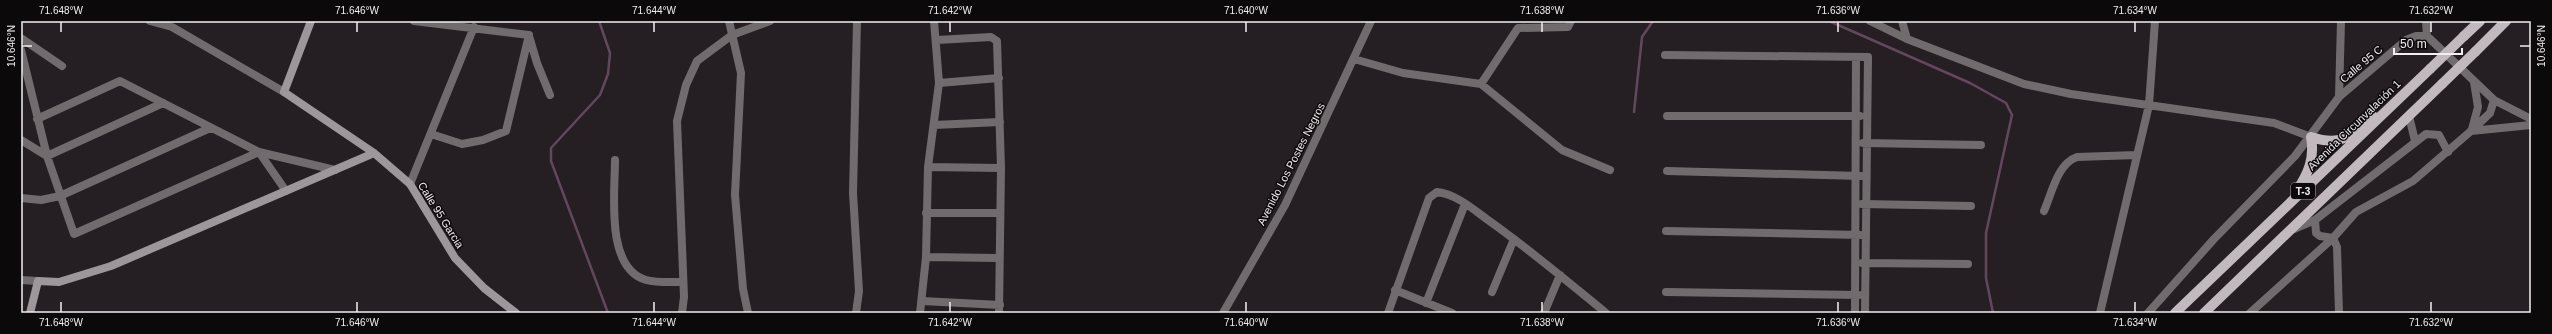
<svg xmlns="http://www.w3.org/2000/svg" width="2552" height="334" font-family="Arial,sans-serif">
<rect width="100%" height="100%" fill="#251e23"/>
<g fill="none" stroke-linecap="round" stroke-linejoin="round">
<path stroke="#64475e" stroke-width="2.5" d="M 599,21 L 610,53 L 608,74 L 600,95 L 551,148 L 551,161 L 608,313
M 1829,21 L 1970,83 L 2006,103 L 2012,115 L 1986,233 L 1986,278 L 1993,313
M 1634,112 L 1642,37 L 1653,21"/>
<path stroke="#706c6e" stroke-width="8" d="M 150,21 L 172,27 L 284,92
M 414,21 L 529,35
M 729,21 L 741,73 L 735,195 L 743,289 L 748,313
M 1870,21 L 1907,39 L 2024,84 L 2071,94 L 2274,123 L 2311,137
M 1902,21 L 1907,39
M 2426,21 L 2427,36
M 529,36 L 537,63 L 550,95
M 21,38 L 62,66
M 937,40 L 991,37 L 997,41 L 1001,168 L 999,313
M 21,50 L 47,156 L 74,234 L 259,152 L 286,191
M 1665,55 L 1868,57 L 1865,313
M 1354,59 L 1403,73 L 1481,84 L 1562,150 L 1610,170
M 939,83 L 999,78
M 1481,84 L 1518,28 L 1568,27 L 1571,21
M 2339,97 L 2341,21
M 1667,116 L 1860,116
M 2409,116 L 2415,141
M 37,119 L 120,81 L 259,152 L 335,170
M 934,125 L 1000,122
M 2472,129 L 2478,107 L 2474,82
M 2471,131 L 2531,125
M 431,134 L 462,144 L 483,140 L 506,131 L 529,35
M 21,140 L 47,156 L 163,103
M 1863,143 L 1981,145
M 615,160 C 615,193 605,268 646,280 C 657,283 671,282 683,282
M 928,167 L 1001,168
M 1667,171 L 1861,176
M 410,184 L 474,27
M 21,198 L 41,200 L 60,196 L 210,128
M 1862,204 L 1971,206
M 2044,211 C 2052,193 2057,164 2077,157 L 2137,155
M 926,213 L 1000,213
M 2315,220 L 2316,233 L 2320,236 L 2333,238
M 2294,229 L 2315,220 L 2426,134 L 2439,135 L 2448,152
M 1666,231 L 1861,235
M 2333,238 L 2337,247 L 2339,313
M 926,257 L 998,258
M 1862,263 L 1968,264
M 21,280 L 38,281
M 1395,290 L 1452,313
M 1492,292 L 1514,239
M 1666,292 L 1859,295
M 922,301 L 1000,305
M 1426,303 L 1465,204
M 682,313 L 684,297 L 677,121 L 686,85 L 697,61 L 732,35 L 770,21
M 856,313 L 859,291 L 853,193 L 857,21
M 920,313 L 926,257 L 928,167 L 939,83 L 934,21
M 1223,313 L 1285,205 L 1371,21
M 1388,313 L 1429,198 L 1437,192 C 1456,194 1473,209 1488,220 C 1529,249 1567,281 1606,313
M 1544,313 L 1560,275
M 1855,313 L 1856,57
M 2100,313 L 2149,105 L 2155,21
M 2148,313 L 2214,239 L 2295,156 L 2339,97 L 2406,40 L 2416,36 L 2427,36 L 2494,100 L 2531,119
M 2250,313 L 2333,238 L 2356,212 L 2413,181 L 2471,131 L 2490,113 L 2494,100"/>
<path stroke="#9d979b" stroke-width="8" d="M 311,21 L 284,92 L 374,153 L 410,184 L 455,258 L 484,288 L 516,313
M 30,313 L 38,281 L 59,282 L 111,266 L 374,153"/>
<path stroke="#c1b9be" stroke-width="10" d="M 2464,36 L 2480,21
M 2475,52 L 2506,21
M 2296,192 C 2308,174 2315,159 2311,137 C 2345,148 2347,134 2373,116
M 2175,313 L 2430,69
M 2204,313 L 2442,84"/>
<path stroke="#c1b9be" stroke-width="10" d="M 2430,69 L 2464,36
M 2442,84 L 2475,52"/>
</g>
<path fill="none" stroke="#f3eef1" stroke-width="1.5" d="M 61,22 L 61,32M 357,22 L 357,32M 654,22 L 654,32M 950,22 L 950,32M 1246,22 L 1246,32M 1542,22 L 1542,32M 1838,22 L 1838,32M 2135,22 L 2135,32M 2431,22 L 2431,32M 22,46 L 32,46M 2520,46 L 2530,46M 61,302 L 61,312M 357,302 L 357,312M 654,302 L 654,312M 950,302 L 950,312M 1246,302 L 1246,312M 1542,302 L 1542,312M 1838,302 L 1838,312M 2135,302 L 2135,312M 2431,302 L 2431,312"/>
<g text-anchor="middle" stroke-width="3" stroke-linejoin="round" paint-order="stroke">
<rect fill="#0c090b" stroke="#aea9ac" stroke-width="1" x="2291" y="183" width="24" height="16" rx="3"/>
<g font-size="10" font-weight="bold" fill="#f3eef1">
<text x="2303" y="195">T-3</text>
</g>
<g font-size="11" fill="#f3eef1" stroke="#0c090b">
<text transform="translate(2361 64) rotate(-40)" y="4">Calle 95 C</text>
<text transform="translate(2354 125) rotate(-44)" y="4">Avenida Circunvalación 1</text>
<text transform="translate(1291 164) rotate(-63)" y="4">Avenido Los Postes Negros</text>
<text transform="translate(441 215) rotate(58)" y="4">Calle 95 Garcia</text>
</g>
</g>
<rect width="2552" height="334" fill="none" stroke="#0c090b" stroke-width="44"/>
<path d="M2394 48v6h68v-6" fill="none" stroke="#f3eef1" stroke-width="2"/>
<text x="2400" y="48" font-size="12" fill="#f3eef1" stroke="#0c090b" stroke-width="3" paint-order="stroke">50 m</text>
<rect x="22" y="22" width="2508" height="290" fill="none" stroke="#f3eef1" stroke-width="1.5"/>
<g font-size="10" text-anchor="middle" fill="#f3eef1">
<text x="61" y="14">71.648°W</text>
<text x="357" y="14">71.646°W</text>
<text x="654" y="14">71.644°W</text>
<text x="950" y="14">71.642°W</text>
<text x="1246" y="14">71.640°W</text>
<text x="1542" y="14">71.638°W</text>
<text x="1838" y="14">71.636°W</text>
<text x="2135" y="14">71.634°W</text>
<text x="2431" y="14">71.632°W</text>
<text transform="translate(11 46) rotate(-90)" y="4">10.646°N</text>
<text transform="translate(2541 46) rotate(-90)" y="4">10.646°N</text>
<text x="61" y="326">71.648°W</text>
<text x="357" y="326">71.646°W</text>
<text x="654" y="326">71.644°W</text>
<text x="950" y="326">71.642°W</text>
<text x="1246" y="326">71.640°W</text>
<text x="1542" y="326">71.638°W</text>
<text x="1838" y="326">71.636°W</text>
<text x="2135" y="326">71.634°W</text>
<text x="2431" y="326">71.632°W</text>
</g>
</svg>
